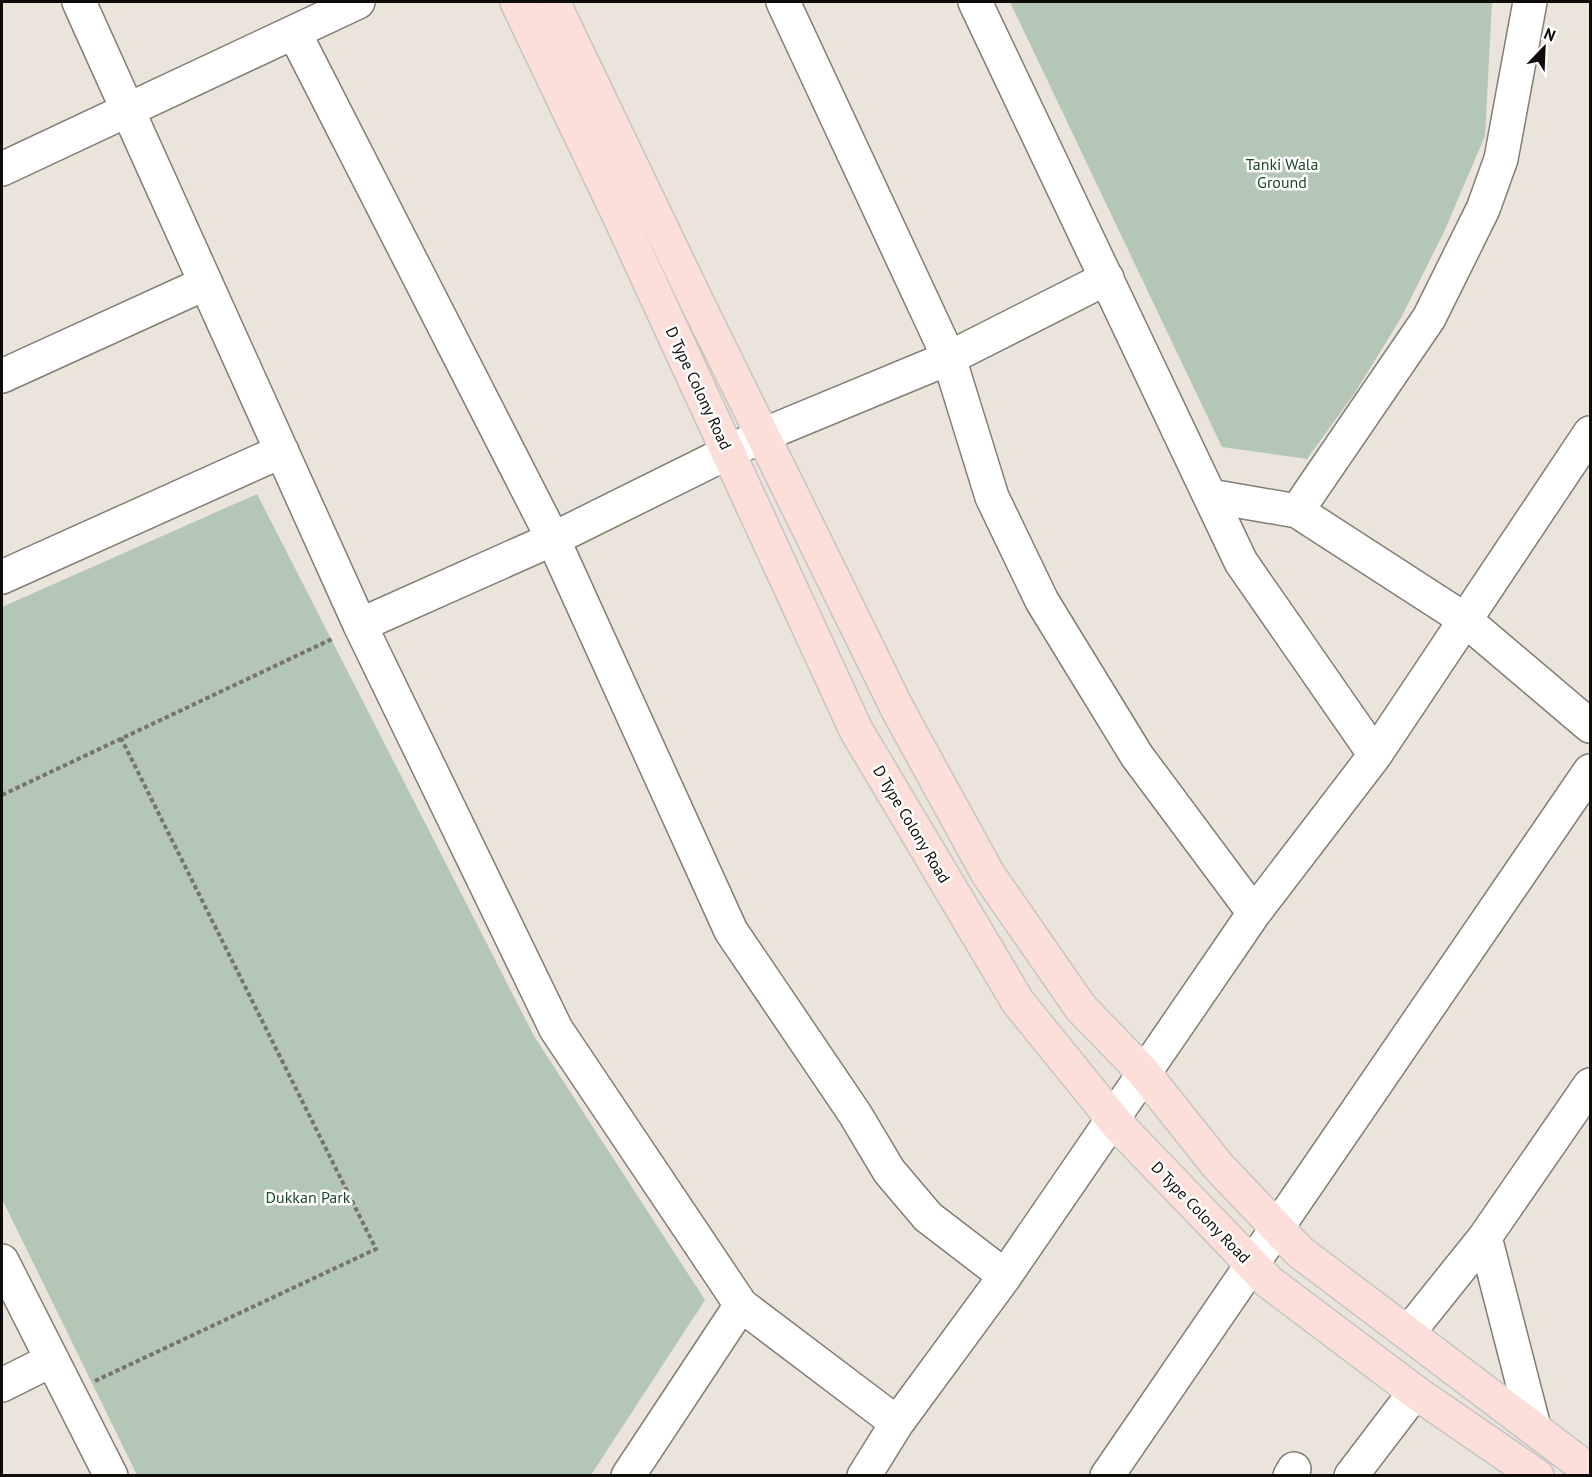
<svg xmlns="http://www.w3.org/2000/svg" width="1592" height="1477" font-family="'PT Sans',sans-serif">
<rect width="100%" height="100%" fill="#eae4db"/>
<path fill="#b4c7b6" d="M 1010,2 L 1492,2 L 1485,136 L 1444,232 L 1401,318 L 1354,394 L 1307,459 L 1222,447 Z
M 257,494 L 534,1036 L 705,1300 L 591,1475 L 137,1475 L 2,1199 L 2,607 Z"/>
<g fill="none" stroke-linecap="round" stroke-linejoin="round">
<g stroke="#827d75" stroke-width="36">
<path id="minor" d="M 79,2 L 360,625 L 556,1029 L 741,1305 L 897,1423
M 783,2 L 949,358 L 992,497 L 1042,601 L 1137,756 L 1254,913
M 975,2 L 1241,562 L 1375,755
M 294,32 L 553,539 L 731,931 L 855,1114 L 889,1171 L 928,1217 L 1005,1276
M 2,169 L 358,2
M 2,376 L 206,283
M 1210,496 L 1297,511 L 1464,619 L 1590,726
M 1297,511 L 1429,318 L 1483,209 L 1501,159 L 1530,2
M 2,577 L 282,451
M 360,625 L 553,539 L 763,435 L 949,358 L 1107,278
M 2,1261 L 111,1476
M 1408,1333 L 1485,1237
M 2,1385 L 52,1360
M 1534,1427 L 1485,1237 L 1590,1085
M 628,1476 L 741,1305
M 864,1476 L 897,1423 L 1005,1276 L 1254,913 L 1375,755 L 1590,433
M 1107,1476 L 1590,771
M 1290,1476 L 1294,1469
M 1351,1476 L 1415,1392"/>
</g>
<g stroke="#c5c5c4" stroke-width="36">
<path id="major" d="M 517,2 L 623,224 L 856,730 L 1018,1002 L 1117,1124 L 1269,1282 L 1415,1392 L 1537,1476
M 553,2 L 696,300 L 898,710 L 988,874 L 1081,1008 L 1144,1073 L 1218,1166 L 1300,1252 L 1590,1471"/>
</g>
<path stroke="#77736d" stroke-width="4" stroke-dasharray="4.5 3" stroke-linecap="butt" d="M 2,795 L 332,639
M 95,1381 L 376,1249 L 121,738"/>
<use href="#minor" stroke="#fff" stroke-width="33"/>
<use href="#major" stroke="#fddfda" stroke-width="33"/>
</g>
<g text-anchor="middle" stroke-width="5" stroke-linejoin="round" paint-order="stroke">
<g font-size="16" fill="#1a4924" stroke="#fff">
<text x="1282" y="170">Tanki Wala<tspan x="1282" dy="18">Ground</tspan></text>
<text x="308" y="1203">Dukkan Park</text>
</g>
<g font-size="16" fill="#0f0d0a" stroke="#fff">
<text transform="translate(699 388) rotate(65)" y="6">D Type Colony Road</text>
<text transform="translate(912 824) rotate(59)" y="6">D Type Colony Road</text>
<text transform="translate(1201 1212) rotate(46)" y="6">D Type Colony Road</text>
</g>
</g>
<rect width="1592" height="1477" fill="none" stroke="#0f0d0a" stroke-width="6"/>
<g transform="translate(1544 48) rotate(23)" stroke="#ffffff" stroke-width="4.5" paint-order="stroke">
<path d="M0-4.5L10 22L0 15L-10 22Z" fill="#0f0d0a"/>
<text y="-9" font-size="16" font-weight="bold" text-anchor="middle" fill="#0f0d0a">N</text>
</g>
</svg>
